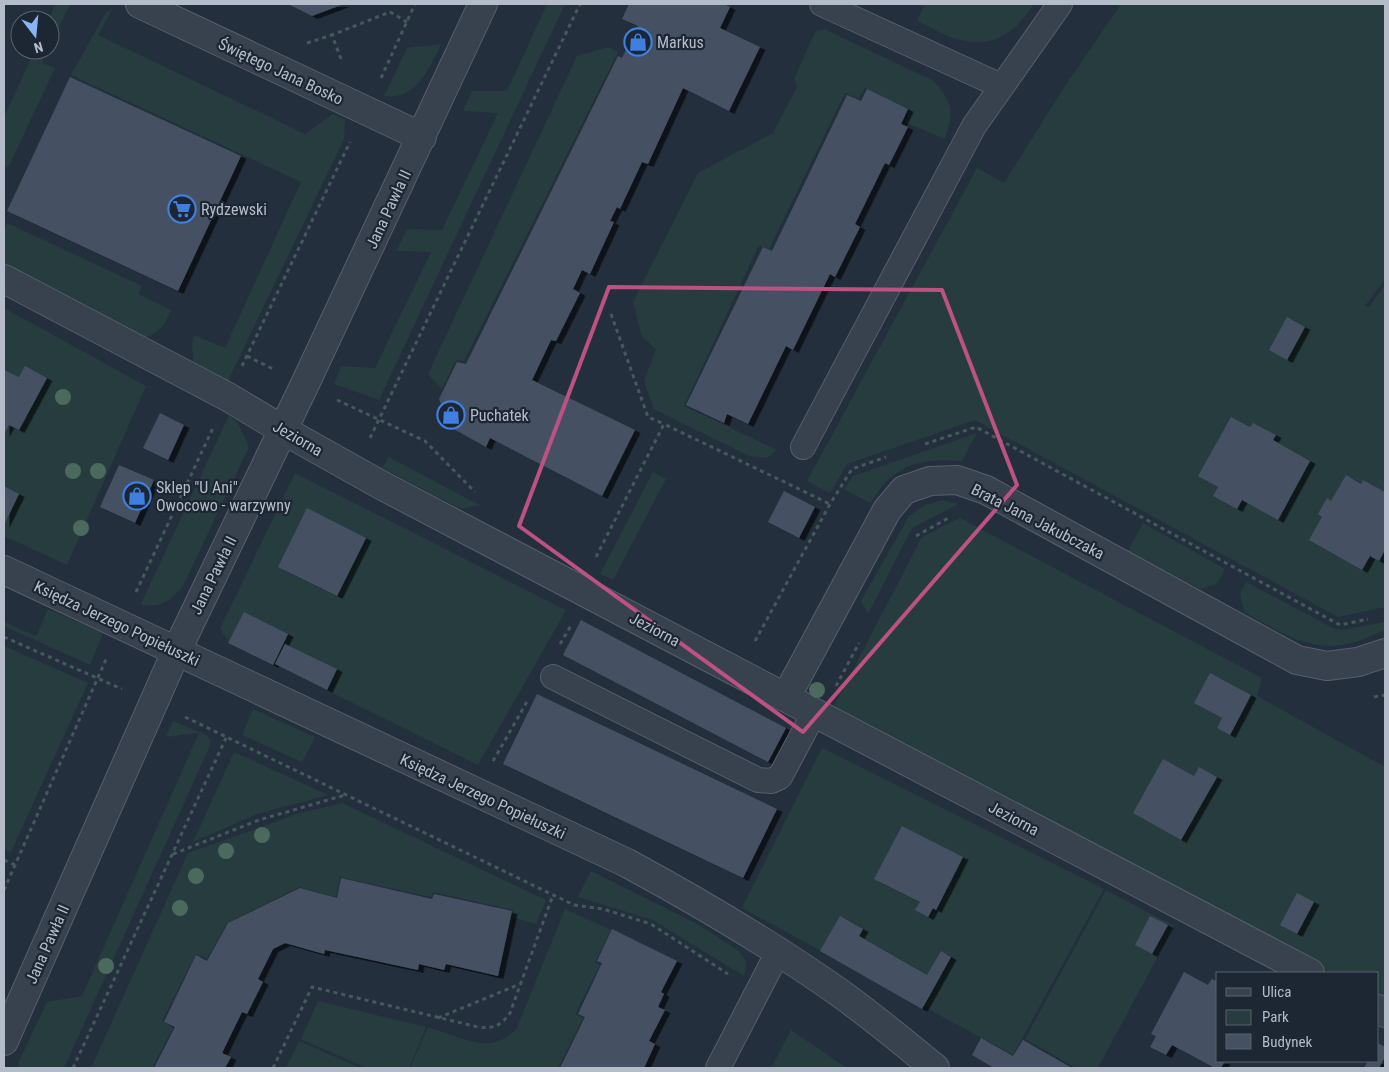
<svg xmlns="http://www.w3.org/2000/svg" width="1389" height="1072" font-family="'Roboto Condensed',sans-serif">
<defs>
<filter id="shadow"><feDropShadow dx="5.5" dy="3" stdDeviation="0" flood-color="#0009"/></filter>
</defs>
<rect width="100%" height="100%" fill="#242f3e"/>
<path fill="#263c3f" d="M 56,4 L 70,4 L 50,46 L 50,20 L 48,20 Z
M 547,4 L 565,4 L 379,400 L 334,384 L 341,366 L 375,368 L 431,252 L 396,251 L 407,229 L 442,230 L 498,113 L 463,111 L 472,91 L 507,91 Z
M 925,4 L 1034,4 C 1014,35 991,50 953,38 C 941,34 929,26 917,21 Z
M 1121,4 L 1385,4 L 1385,279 L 1365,306 L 1369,307 L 1385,285 L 1385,607 L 1338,617 L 975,420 L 847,464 L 830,493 L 807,481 L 977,168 L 1004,183 L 1063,89 Z
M 113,8 L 98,35 L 305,134 L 333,114 L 345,120 L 344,139 L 228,381 L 194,363 L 192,344 L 194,335 L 225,348 L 301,182 L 71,75 L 106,12 Z
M 824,29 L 932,80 C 953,100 954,112 945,139 L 905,122 L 910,110 L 865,88 L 858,99 L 845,93 L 769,249 L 759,245 L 684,406 L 777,450 L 767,458 L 749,456 L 654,409 L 644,381 L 656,349 L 642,337 L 633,302 L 698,173 L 773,133 L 797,87 L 794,79 L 815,32 Z
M 441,44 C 430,67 416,101 384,96 L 407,48 Z
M 608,47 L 618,52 L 464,361 L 456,360 L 442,389 L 428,374 L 577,56 Z
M 35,50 L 48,50 L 42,63 L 55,68 L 8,168 L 4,166 L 4,117 Z
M 7,223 L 142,286 L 138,294 L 171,310 C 164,326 161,330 146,338 L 4,263 L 4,230 Z
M 4,308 L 146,386 L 67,565 L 4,536 Z
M 229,415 L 238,423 L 249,447 L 183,586 C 170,601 161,609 141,604 Z
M 977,433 L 962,461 C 936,459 911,460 890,478 C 882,484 876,495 870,503 L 844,489 L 853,476 Z
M 389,457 L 479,505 L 461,509 L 382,468 Z
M 653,472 L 666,479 L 613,580 L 600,574 Z
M 295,473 L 566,610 L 478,765 L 229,642 L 220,629 Z
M 942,500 L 958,504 L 912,528 L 868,614 L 861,601 L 909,516 L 925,505 Z
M 960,518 L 1262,678 L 1257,696 L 1385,767 L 1385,1003 L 1378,998 L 1378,973 L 1331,973 L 833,708 L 922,537 Z
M 1143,523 L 1225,569 L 1218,583 L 1200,589 L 1128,551 Z
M 1246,582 L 1335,629 L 1342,630 L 1385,622 L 1385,630 C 1371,636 1357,643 1341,645 C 1306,651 1273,628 1244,612 L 1240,594 Z
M 48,609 L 103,633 L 90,665 L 4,626 L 4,622 L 36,636 Z
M 4,646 L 88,683 L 11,852 L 4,849 Z
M 253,709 L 315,737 L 302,762 L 242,735 Z
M 173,721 L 207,735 L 210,740 L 209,748 L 64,1068 L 18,1068 L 19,1061 L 47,1002 L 82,996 L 199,733 L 166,737 Z
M 822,748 L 1104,889 L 1013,1055 L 742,908 Z
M 234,752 L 328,795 L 257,814 L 193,842 Z
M 342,803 L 546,900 L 536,924 L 512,917 L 513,910 L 433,892 L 431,897 L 340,877 L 336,897 L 299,887 L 227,923 L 207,959 L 196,954 L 162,1021 L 173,1028 L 152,1068 L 91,1068 L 188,853 L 300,813 Z
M 591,871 L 699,925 L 739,951 L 745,960 L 746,966 L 744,976 L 653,920 L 578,897 Z
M 1106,890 L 1174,926 L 1098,1068 L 1076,1068 L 1025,1039 Z
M 565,909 L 611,930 L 595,962 L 600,965 L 575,1014 L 583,1018 L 558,1068 L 410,1068 L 428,1027 C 445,1032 475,1046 492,1043 C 502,1041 509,1036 516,1030 Z
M 318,1001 L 426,1027 L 409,1068 L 366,1068 L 301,1039 Z
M 791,1030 L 847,1068 L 771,1068 Z
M 299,1041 L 361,1068 L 286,1068 Z"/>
<path fill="#455162" filter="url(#shadow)" d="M 288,4 L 344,4 L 312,16 Z
M 629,4 L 724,4 L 730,7 L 720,28 L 760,47 L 729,111 L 683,88 L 648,164 L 642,162 L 620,209 L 617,207 L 610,221 L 614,222 L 590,274 L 582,270 L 573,289 L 580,293 L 556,341 L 551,340 L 532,380 L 635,430 L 602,496 L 490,438 L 486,447 L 450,427 L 439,399 L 457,362 L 466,364 L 618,56 L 622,58 L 638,26 L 622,19 Z
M 70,77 L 241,156 L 178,291 L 7,211 Z
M 867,89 L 908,109 L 901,124 L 908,127 L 889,165 L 885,163 L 855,224 L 860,227 L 835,277 L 830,274 L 793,350 L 786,346 L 748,424 L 727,414 L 724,423 L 686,405 L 763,247 L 772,251 L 847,95 L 861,101 Z
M 1287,317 L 1305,327 L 1287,360 L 1269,350 Z
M 25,366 L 47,378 L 19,430 L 9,425 L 4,434 L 4,370 L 19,377 Z
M 160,413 L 184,425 L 168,460 L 143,448 Z
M 1231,417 L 1250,427 L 1253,423 L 1276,435 L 1273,440 L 1310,461 L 1278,520 L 1242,500 L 1237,509 L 1213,496 L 1218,487 L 1198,476 Z
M 119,465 L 154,480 L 135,523 L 100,507 Z
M 1346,475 L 1361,484 L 1363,480 L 1385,492 L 1385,550 L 1379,561 L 1370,556 L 1362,570 L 1309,540 L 1322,517 L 1318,514 L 1327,498 L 1331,501 Z
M 4,486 L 19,494 L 4,525 Z
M 784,491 L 815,507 L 799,538 L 768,522 Z
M 307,508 L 366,538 L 337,596 L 278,567 Z
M 244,612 L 288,634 L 273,665 L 228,643 Z
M 581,620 L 786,728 L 768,762 L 563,655 Z
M 285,644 L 337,669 L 327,690 L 275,664 Z
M 1210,673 L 1251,695 L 1230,735 L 1217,728 L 1222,718 L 1194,703 Z
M 537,694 L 777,809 L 743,878 L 503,764 Z
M 1163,759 L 1194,776 L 1199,767 L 1217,777 L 1181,840 L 1133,813 Z
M 902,826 L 963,857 L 936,910 L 933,908 L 928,917 L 915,910 L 920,902 L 874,879 Z
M 341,878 L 432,899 L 434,894 L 512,911 L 498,976 L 446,964 L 444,970 L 419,964 L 418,970 L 325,950 L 324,954 L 285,943 L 273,949 L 258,979 L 263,982 L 247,1014 L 242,1012 L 222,1053 L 231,1057 L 225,1068 L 154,1068 L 175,1027 L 164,1022 L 196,955 L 207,961 L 228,923 L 300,888 L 337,898 Z
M 1297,893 L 1314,902 L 1297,934 L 1280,925 Z
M 840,916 L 863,929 L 859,936 L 927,975 L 941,951 L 951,957 L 922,1009 L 820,951 Z
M 1150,916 L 1168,925 L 1152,954 L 1135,945 Z
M 612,929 L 677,961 L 661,992 L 664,994 L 658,1007 L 665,1010 L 649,1041 L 655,1044 L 644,1068 L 560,1068 L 585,1017 L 578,1014 L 602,963 L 597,961 Z
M 1184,972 L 1208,985 L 1212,979 L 1218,982 L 1218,1061 L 1225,1061 L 1221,1068 L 1215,1068 L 1172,1045 L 1166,1055 L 1150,1047 L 1156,1036 L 1151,1034 Z
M 981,1038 L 1013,1056 L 1023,1040 L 1072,1068 L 994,1068 L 972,1055 Z
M 1378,1043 L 1385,1047 L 1385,1057 L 1379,1068 L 1364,1068 L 1368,1061 L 1378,1061 Z"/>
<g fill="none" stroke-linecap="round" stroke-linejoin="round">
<g stroke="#565f6c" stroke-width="26">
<path id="service" d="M 822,4 L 1001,86
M 803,447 L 974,126 L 1060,4
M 553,677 L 758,780 L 771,781 L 780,777 L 814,713
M 718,1068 L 778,952"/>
</g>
<g stroke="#565f6c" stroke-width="30">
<path id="minor" d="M 140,4 L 422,137
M 4,279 L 228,397 L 283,430 L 381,485 L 1310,973
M 4,570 L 627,863 C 699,902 770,944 837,991 C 871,1015 903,1042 935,1068
M 786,697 L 887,510 L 904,490 L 930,481 L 957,480 L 986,490 L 1297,660 L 1327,666 L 1358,662 L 1385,653
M 1378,1009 L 1385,1013"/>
</g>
<g stroke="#565f6c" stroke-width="30">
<path id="tertiary" d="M 4,1041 L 176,652 L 305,384 L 483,4"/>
</g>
<path stroke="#44595c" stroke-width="3" stroke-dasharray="4 4" stroke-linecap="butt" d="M 307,43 L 332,35
M 341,59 L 332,35 L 390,12 L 407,22
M 381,78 L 415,4
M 611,314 L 648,417 L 664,424
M 247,356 L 273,369
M 242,366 L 350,142
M 337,400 L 425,441 L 475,492
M 370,438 L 580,4
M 925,444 L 976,427 L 1340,625 L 1368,619
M 916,536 L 950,517
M 596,557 L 664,424 L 830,504
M 136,592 L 213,428
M 4,637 L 122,689
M 755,641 L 830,504 L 852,469 L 886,457
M 560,644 L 572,624
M 836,686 L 859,643
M 1374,697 L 1385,695
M 185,717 L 574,905 L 603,909 L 651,924 L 728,974
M 493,761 L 528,700
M 173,854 L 259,820 L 345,795
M 4,860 L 15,865
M 4,890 L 107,657
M 438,1018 L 520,984
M 73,1068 L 226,738
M 273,1068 L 312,987 L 478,1027 C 493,1029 501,1026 510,1013 L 553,895"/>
<use href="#service" stroke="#38414e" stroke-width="24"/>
<use href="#minor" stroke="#38414e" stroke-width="28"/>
<use href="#tertiary" stroke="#38414e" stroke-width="28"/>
</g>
<g fill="#4b6a5d">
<circle cx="63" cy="397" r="8"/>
<circle cx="73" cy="471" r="8"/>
<circle cx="98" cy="471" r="8"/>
<circle cx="81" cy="528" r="8"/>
<circle cx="817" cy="690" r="8"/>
<circle cx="262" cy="835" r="8"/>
<circle cx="226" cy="851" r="8"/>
<circle cx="196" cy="876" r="8"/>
<circle cx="180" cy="908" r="8"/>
<circle cx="106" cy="966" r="8"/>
</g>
<path fill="none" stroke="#bd5182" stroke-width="4" stroke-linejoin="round" d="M 609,287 L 942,290 L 1017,485 L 803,732 L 519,526 Z"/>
<defs>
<g id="shop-ring" transform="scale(1.4375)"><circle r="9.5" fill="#1d2633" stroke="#3f7fe0" stroke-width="1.5"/><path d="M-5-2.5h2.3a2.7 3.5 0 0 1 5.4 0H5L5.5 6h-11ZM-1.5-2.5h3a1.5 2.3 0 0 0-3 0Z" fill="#3f7fe0"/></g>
<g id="supermarket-ring" transform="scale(1.4375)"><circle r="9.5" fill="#1d2633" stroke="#3f7fe0" stroke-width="1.5"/><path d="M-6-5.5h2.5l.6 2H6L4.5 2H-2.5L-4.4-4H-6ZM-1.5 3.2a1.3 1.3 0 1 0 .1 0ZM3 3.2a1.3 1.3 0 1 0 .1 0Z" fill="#3f7fe0"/></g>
</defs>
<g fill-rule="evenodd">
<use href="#shop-ring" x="638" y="42"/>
<use href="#supermarket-ring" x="182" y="209"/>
<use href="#shop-ring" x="451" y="415"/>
<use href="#shop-ring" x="137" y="496"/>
</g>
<g text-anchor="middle" stroke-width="4.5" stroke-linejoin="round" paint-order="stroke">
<g font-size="16" fill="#b4bcc9" stroke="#1d2633" text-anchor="start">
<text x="657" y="48">Markus</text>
<text x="201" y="215">Rydzewski</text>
<text x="470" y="421">Puchatek</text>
<text x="156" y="493">Sklep "U Ani"<tspan x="156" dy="18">Owocowo - warzywny</tspan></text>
</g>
<g font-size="16" fill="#b4bcc9" stroke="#1d2633">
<text transform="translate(281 71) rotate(25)" y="6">Świętego Jana Bosko</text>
<text transform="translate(388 209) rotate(-65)" y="6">Jana Pawła II</text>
<text transform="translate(298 438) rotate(30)" y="6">Jeziorna</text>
<text transform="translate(1038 521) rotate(27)" y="6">Brata Jana Jakubczaka</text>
<text transform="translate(213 575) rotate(-64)" y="6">Jana Pawła II</text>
<text transform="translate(117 623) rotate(25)" y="6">Księdza Jerzego Popiełuszki</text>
<text transform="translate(655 629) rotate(28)" y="6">Jeziorna</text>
<text transform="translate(483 796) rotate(25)" y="6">Księdza Jerzego Popiełuszki</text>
<text transform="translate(1014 818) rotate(28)" y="6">Jeziorna</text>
<text transform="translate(47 944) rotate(-66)" y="6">Jana Pawła II</text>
</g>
</g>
<rect width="1389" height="1072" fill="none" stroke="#b4bcc9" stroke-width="10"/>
<rect x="1216" y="972" width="162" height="90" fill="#1d2633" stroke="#59626f"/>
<rect x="1226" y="988" width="25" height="8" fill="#38414e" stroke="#59626f"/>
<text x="1262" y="997" font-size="15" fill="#b4bcc9">Ulica</text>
<rect x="1226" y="1010" width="25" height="15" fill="#263c3f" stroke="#59626f"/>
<text x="1262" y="1022" font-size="15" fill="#b4bcc9">Park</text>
<rect x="1226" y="1034" width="25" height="15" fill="#455162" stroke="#59626f"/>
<text x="1262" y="1047" font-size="15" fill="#b4bcc9">Budynek</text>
<g transform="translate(35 35) rotate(164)"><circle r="24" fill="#1d2633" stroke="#59626f"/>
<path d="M0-4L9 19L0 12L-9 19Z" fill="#8ab4f8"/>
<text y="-8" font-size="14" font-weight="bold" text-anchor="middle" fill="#b4bcc9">N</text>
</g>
</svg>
